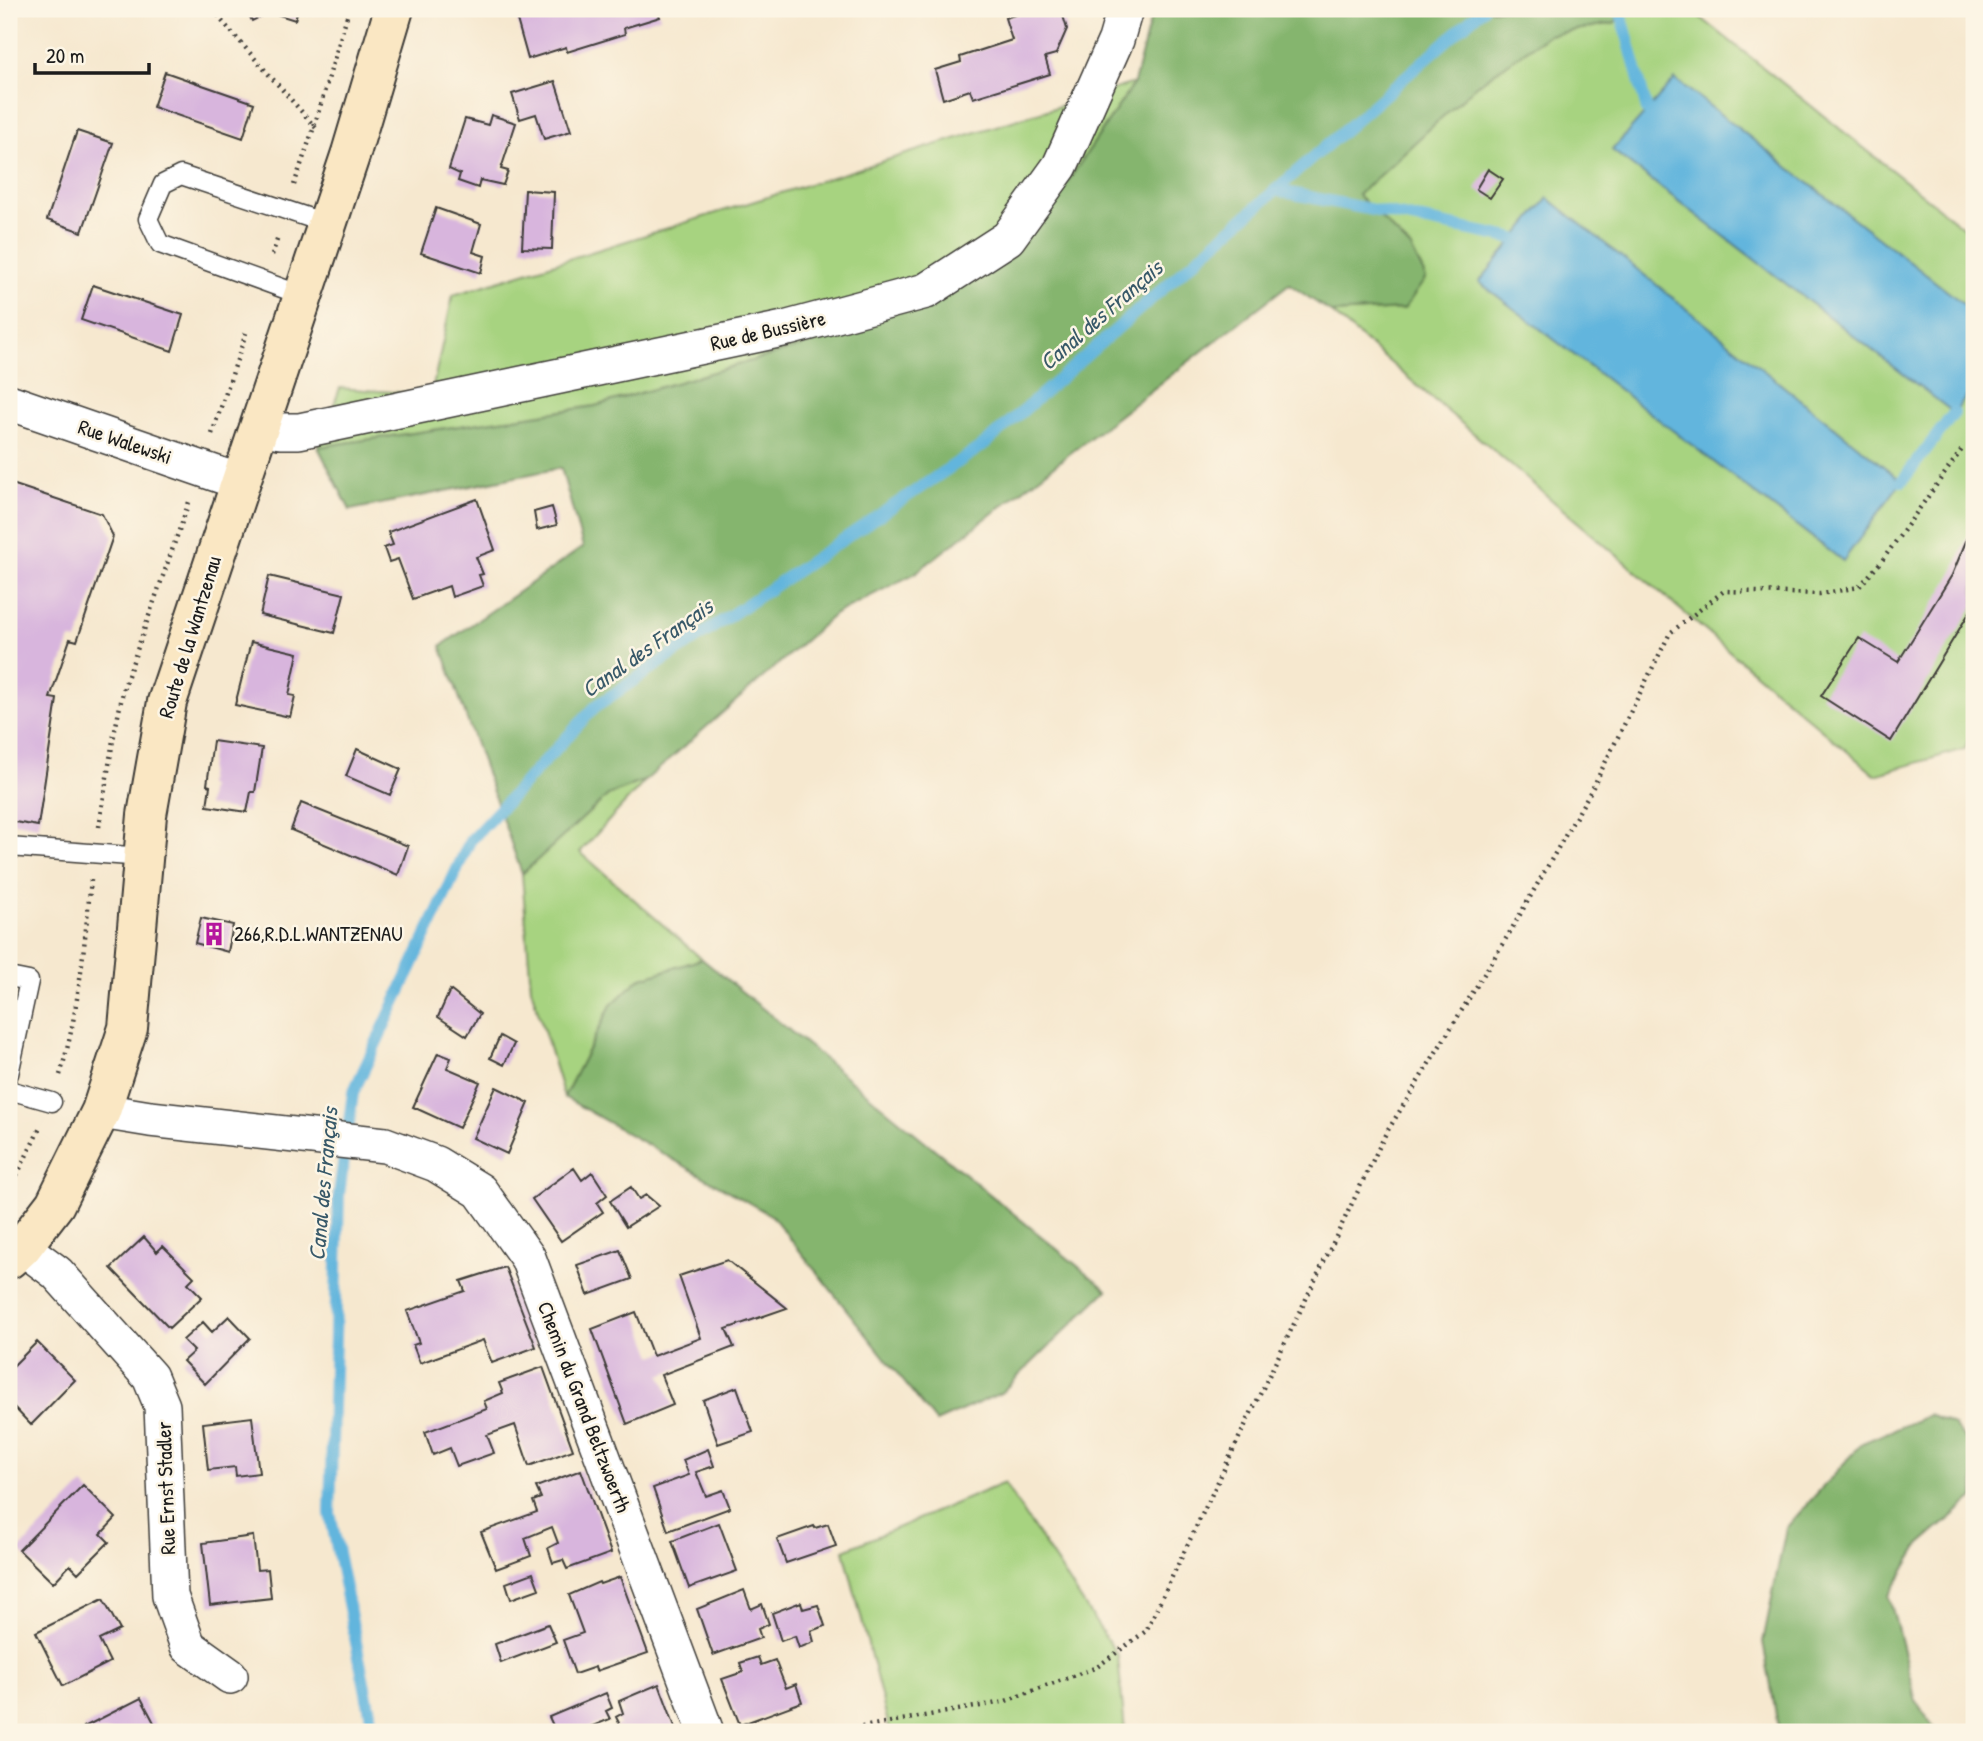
<svg xmlns="http://www.w3.org/2000/svg" width="1983" height="1741" font-family="'Patrick Hand',sans-serif">
<rect width="100%" height="100%" fill="#fcf5e5"/>
<filter id="ink" filterUnits="userSpaceOnUse"><feTurbulence type="fractalNoise" baseFrequency=".0143" numOctaves="2"/><feDisplacementMap in="SourceGraphic" scale="14" xChannelSelector="R" yChannelSelector="G"/><feConvolveMatrix kernelMatrix="1 2 1 2 8 2 1 2 1" color-interpolation-filters="sRGB"/></filter>
<filter id="wash" filterUnits="userSpaceOnUse"><feTurbulence type="fractalNoise" baseFrequency=".00686" numOctaves="4" result="noise"/><feDisplacementMap in="SourceGraphic" scale="28" xChannelSelector="R" yChannelSelector="G"/><feGaussianBlur stdDeviation="1.57" result="paint"/><feColorMatrix in="noise" values="0 0 0 0 0 0 0 0 0 0 0 0 0 0 0 0 0 1.4 0 .05"/><feComposite in="paint" operator="in"/></filter>
<g filter="url(#wash)">
<rect width="100%" height="100%" fill="#f6e8cf"/>
<path fill="#a7d380" stroke="#62784e" stroke-width="2" d="M 1628,9 L 1690,9 L 1974,236 L 1974,724 L 1965,749 L 1875,775 L 1332,313 L 1403,309 L 1411,248 L 1357,195 L 1477,85 L 1548,35 L 1614,23 Z
M 1134,83 L 1046,214 L 1004,263 L 834,337 L 595,406 L 318,447 L 340,388 L 431,395 L 453,295 Z
M 646,780 L 580,852 L 702,959 L 639,979 L 611,1005 L 564,1097 L 531,988 L 522,874 L 608,795 Z
M 1004,1483 L 1118,1656 L 1125,1732 L 889,1732 L 890,1731 L 844,1550 Z"/>
<path fill="#85b56e" stroke="#506845" stroke-width="2" d="M 1153,9 L 1628,9 L 1614,23 L 1548,35 L 1477,85 L 1358,195 L 1411,248 L 1426,278 L 1404,309 L 1332,313 L 1289,284 L 914,574 L 835,614 L 646,780 L 608,795 L 522,874 L 441,646 L 583,547 L 561,468 L 350,510 L 318,447 L 595,406 L 834,337 L 1004,263 L 1046,214 L 1134,83 Z
M 702,959 L 1107,1290 L 1001,1393 L 936,1422 L 772,1216 L 564,1097 L 611,1005 L 639,979 Z
M 1929,1415 L 1954,1425 L 1974,1452 L 1974,1498 L 1919,1545 L 1889,1596 L 1916,1701 L 1937,1732 L 1779,1732 L 1763,1642 L 1786,1528 L 1862,1443 Z"/>
<path fill="#62b5dd" stroke="#3f687c" stroke-width="2" d="M 1675,79 L 1974,312 L 1974,387 L 1954,413 L 1612,150 Z
M 1548,198 L 1902,481 L 1843,561 L 1479,282 Z"/>
<g fill="none" stroke-linecap="round" stroke-linejoin="round">
<path stroke="#62b5dd" stroke-width="12" d="M 1620,9 L 1647,110
M 1275,190 L 1515,239
M 1902,481 L 1954,413
M 374,1732 L 330,1513 L 339,1194 L 353,1093 L 470,841 L 596,706 L 985,444 L 1483,9"/>
</g>
<g id="blocks">
<path fill="#d8b5dd" d="M 246,9 L 298,9 L 295,20 L 270,12 L 252,21 Z
M 514,9 L 657,9 L 660,17 L 624,28 L 625,34 L 567,52 L 566,47 L 528,59 Z
M 1034,9 L 1061,9 L 1067,29 L 1056,54 L 1045,57 L 1050,74 L 973,98 L 970,90 L 943,99 L 935,70 L 961,62 L 960,57 L 1012,40 L 1005,18 Z
M 165,72 L 254,103 L 243,138 L 153,107 Z
M 555,81 L 571,131 L 544,139 L 536,114 L 520,119 L 512,94 Z
M 491,115 L 516,123 L 501,169 L 508,171 L 503,185 L 480,180 L 478,188 L 458,181 L 460,174 L 449,169 L 465,119 L 488,125 Z
M 77,131 L 113,143 L 82,232 L 47,220 Z
M 1488,169 L 1503,179 L 1490,198 L 1476,189 Z
M 525,190 L 554,192 L 552,249 L 522,248 Z
M 436,208 L 481,224 L 473,252 L 485,256 L 481,273 L 421,253 Z
M 93,285 L 183,315 L 172,351 L 81,320 Z
M 9,483 L 102,514 L 113,536 L 77,641 L 70,639 L 50,698 L 57,699 L 38,826 L 9,821 L 9,629 L 12,618 L 9,617 Z
M 477,499 L 495,550 L 476,557 L 483,574 L 479,575 L 483,586 L 452,597 L 449,586 L 413,599 L 398,559 L 389,562 L 384,548 L 393,545 L 388,532 Z
M 552,507 L 557,525 L 537,530 L 534,512 Z
M 1974,522 L 1974,605 L 1891,741 L 1821,696 L 1859,638 L 1898,662 L 1952,575 Z
M 269,576 L 344,594 L 334,633 L 260,615 Z
M 251,642 L 298,653 L 289,695 L 295,696 L 290,717 L 235,705 Z
M 213,741 L 262,748 L 255,792 L 251,792 L 247,812 L 207,806 L 210,786 L 207,785 Z
M 357,749 L 401,769 L 390,795 L 346,776 Z
M 301,803 L 408,846 L 398,875 L 291,830 Z
M 201,918 L 233,925 L 228,952 L 195,943 Z
M 450,990 L 480,1014 L 467,1036 L 438,1017 Z
M 500,1036 L 514,1044 L 504,1065 L 490,1058 Z
M 438,1053 L 451,1058 L 447,1068 L 480,1082 L 459,1128 L 413,1107 Z
M 496,1087 L 529,1103 L 507,1154 L 473,1138 Z
M 574,1168 L 582,1180 L 592,1172 L 607,1195 L 597,1203 L 603,1212 L 561,1241 L 532,1199 Z
M 631,1187 L 639,1199 L 646,1195 L 659,1206 L 626,1227 L 610,1201 Z
M 144,1237 L 157,1252 L 163,1246 L 194,1277 L 188,1283 L 202,1297 L 169,1328 L 111,1268 Z
M 620,1250 L 632,1279 L 588,1295 L 577,1265 Z
M 727,1260 L 787,1308 L 726,1329 L 734,1347 L 661,1375 L 673,1405 L 627,1424 L 592,1329 L 636,1312 L 653,1356 L 701,1338 L 679,1276 Z
M 505,1267 L 536,1347 L 492,1363 L 483,1340 L 420,1363 L 413,1345 L 419,1343 L 407,1311 L 465,1291 L 461,1281 Z
M 229,1316 L 250,1338 L 205,1384 L 183,1361 L 194,1351 L 183,1340 L 203,1322 L 212,1332 Z
M 37,1342 L 75,1380 L 31,1425 L 9,1402 L 9,1370 Z
M 543,1367 L 573,1450 L 529,1466 L 515,1425 L 487,1435 L 494,1453 L 457,1466 L 450,1448 L 433,1455 L 425,1432 L 487,1409 L 484,1401 L 503,1393 L 499,1383 Z
M 737,1387 L 753,1432 L 718,1444 L 703,1400 Z
M 252,1417 L 259,1473 L 236,1476 L 235,1467 L 208,1470 L 203,1423 Z
M 708,1449 L 714,1466 L 696,1472 L 706,1496 L 723,1490 L 730,1508 L 668,1531 L 653,1488 L 689,1475 L 683,1460 Z
M 581,1470 L 611,1553 L 567,1569 L 563,1560 L 553,1563 L 548,1548 L 558,1543 L 552,1527 L 525,1538 L 531,1556 L 496,1569 L 481,1532 L 537,1512 L 533,1501 L 541,1498 L 536,1487 Z
M 83,1485 L 116,1518 L 101,1534 L 109,1542 L 78,1573 L 70,1565 L 53,1583 L 19,1550 Z
M 719,1523 L 737,1571 L 689,1588 L 672,1541 Z
M 828,1524 L 836,1546 L 786,1563 L 777,1539 L 814,1526 L 815,1528 Z
M 253,1536 L 257,1570 L 268,1569 L 271,1598 L 210,1605 L 203,1543 Z
M 533,1573 L 539,1589 L 511,1599 L 506,1583 Z
M 620,1577 L 648,1653 L 596,1671 L 595,1667 L 575,1674 L 563,1640 L 583,1633 L 569,1595 L 599,1582 L 600,1584 Z
M 744,1590 L 751,1609 L 762,1604 L 769,1624 L 758,1629 L 761,1638 L 713,1655 L 697,1609 Z
M 103,1599 L 120,1630 L 99,1640 L 110,1662 L 63,1686 L 36,1632 Z
M 801,1602 L 803,1609 L 818,1605 L 825,1626 L 811,1631 L 814,1642 L 799,1648 L 795,1636 L 781,1641 L 772,1613 Z
M 548,1624 L 556,1642 L 501,1663 L 495,1644 Z
M 758,1657 L 761,1665 L 775,1660 L 786,1688 L 796,1684 L 802,1702 L 740,1725 L 722,1679 L 743,1672 L 740,1663 Z
M 659,1684 L 677,1732 L 618,1732 L 616,1726 L 620,1725 L 616,1717 L 623,1713 L 619,1701 Z
M 606,1693 L 612,1708 L 606,1711 L 610,1719 L 578,1732 L 569,1732 L 567,1728 L 556,1732 L 549,1717 Z
M 141,1698 L 159,1732 L 87,1732 L 84,1727 Z"/>
</g>
</g>
<g filter="url(#ink)">
<use href="#blocks" fill-opacity="0" stroke="#3d3b37" stroke-width="2"/>
<g fill="none" stroke-linecap="round" stroke-linejoin="round">
<g stroke="#3d3b37" stroke-width="21">
<path id="service" d="M 304,296 L 160,244 L 148,219 L 163,184 L 181,175 L 328,224
M 9,847 L 143,857
M 9,977 L 29,981 L 9,1074
M 9,1090 L 52,1102"/>
</g>
<g stroke="#3d3b37" stroke-width="38">
<path id="minor" d="M 9,402 L 240,482
M 259,426 L 280,431 L 299,431 L 788,328 L 926,291 L 1008,238 L 1060,166 L 1116,40 L 1125,9
M 101,1111 L 150,1119 L 385,1145 L 436,1164 L 480,1191 L 528,1258 L 706,1732
M 22,1247 L 57,1273 L 150,1377 L 162,1406 L 170,1596 L 188,1646 L 230,1676"/>
</g>
<g stroke="#3d3b37" stroke-width="42">
<path id="secondary" d="M 9,1259 L 22,1247 L 55,1204 L 101,1111 L 128,1028 L 147,815 L 167,702 L 351,153 L 394,9"/>
</g>
<path stroke="#3d3b37" stroke-width="4.5" stroke-dasharray="2 5" stroke-linecap="butt" d="M 215,9 L 221,20 L 316,128
M 294,185 L 314,127 L 349,9
M 272,255 L 278,237
M 212,434 L 246,333
M 99,827 L 113,740 L 124,687 L 189,502
M 60,1075 C 79,1012 84,946 91,880
M 9,1187 L 16,1177 L 41,1126
M 834,1732 L 1003,1702 L 1097,1667 L 1146,1631 L 1385,1135 L 1510,932 L 1593,787 L 1670,633 L 1724,591 L 1820,594 L 1859,587 L 1881,562 L 1963,448"/>
<use href="#service" stroke="#fff" stroke-width="18"/>
<use href="#minor" stroke="#fff" stroke-width="35"/>
<use href="#secondary" stroke="#fae7c3" stroke-width="38"/>
</g>
</g>
<defs>
<g id="building-bare" transform="scale(1.89)"><path d="M-4-6H4V6H1V3H-1V6H-4ZM-2.5-4.3h1.7v1.8h-1.7ZM.8-4.3h1.7v1.8H.8ZM-2.5-1h1.7V.8h-1.7ZM.8-1h1.7V.8H.8Z" fill="#b5179e" stroke="#fcf5e5" stroke-width="2.5" paint-order="stroke"/></g>
</defs>
<g fill-rule="evenodd">
<use href="#building-bare" x="214" y="934"/>
</g>
<g text-anchor="middle" stroke-width="5" stroke-linejoin="round" paint-order="stroke">
<g font-size="21" fill="#1c1c1c" stroke="#fcf5e5">
<text transform="translate(768 331) rotate(-13)" y="7">Rue de Bussière</text>
<text transform="translate(125 442) rotate(19)" y="7">Rue Walewski</text>
<text transform="translate(190 637) rotate(-73)" y="7">Route de la Wantzenau</text>
<text transform="translate(584 1407) rotate(69)" y="7">Chemin du Grand Beltzwoerth</text>
<text transform="translate(166 1488) rotate(-92)" y="7">Rue Ernst Stadler</text>
</g>
<g font-size="21" fill="#1c1c1c" stroke="#fcf5e5" text-anchor="start">
<text x="234" y="941">266,R.D.L.WANTZENAU</text>
</g>
<g font-size="23" font-style="italic" fill="#385969" stroke="#fcf5e5">
<text transform="translate(1101 315) rotate(-41)" y="8">Canal des Français</text>
<text transform="translate(647 648) rotate(-35)" y="8">Canal des Français</text>
<text transform="translate(323 1184) rotate(-85)" y="8">Canal des Français</text>
</g>
</g>
<rect width="1983" height="1741" fill="none" stroke="#fcf5e5" stroke-width="35"/>
<path d="M35 63v10h114v-10" fill="none" stroke="#1c1c1c" stroke-width="3.5"/>
<text x="46" y="63" font-size="21" fill="#1c1c1c" stroke="#fcf5e5" stroke-width="5" paint-order="stroke">20 m</text>
</svg>
